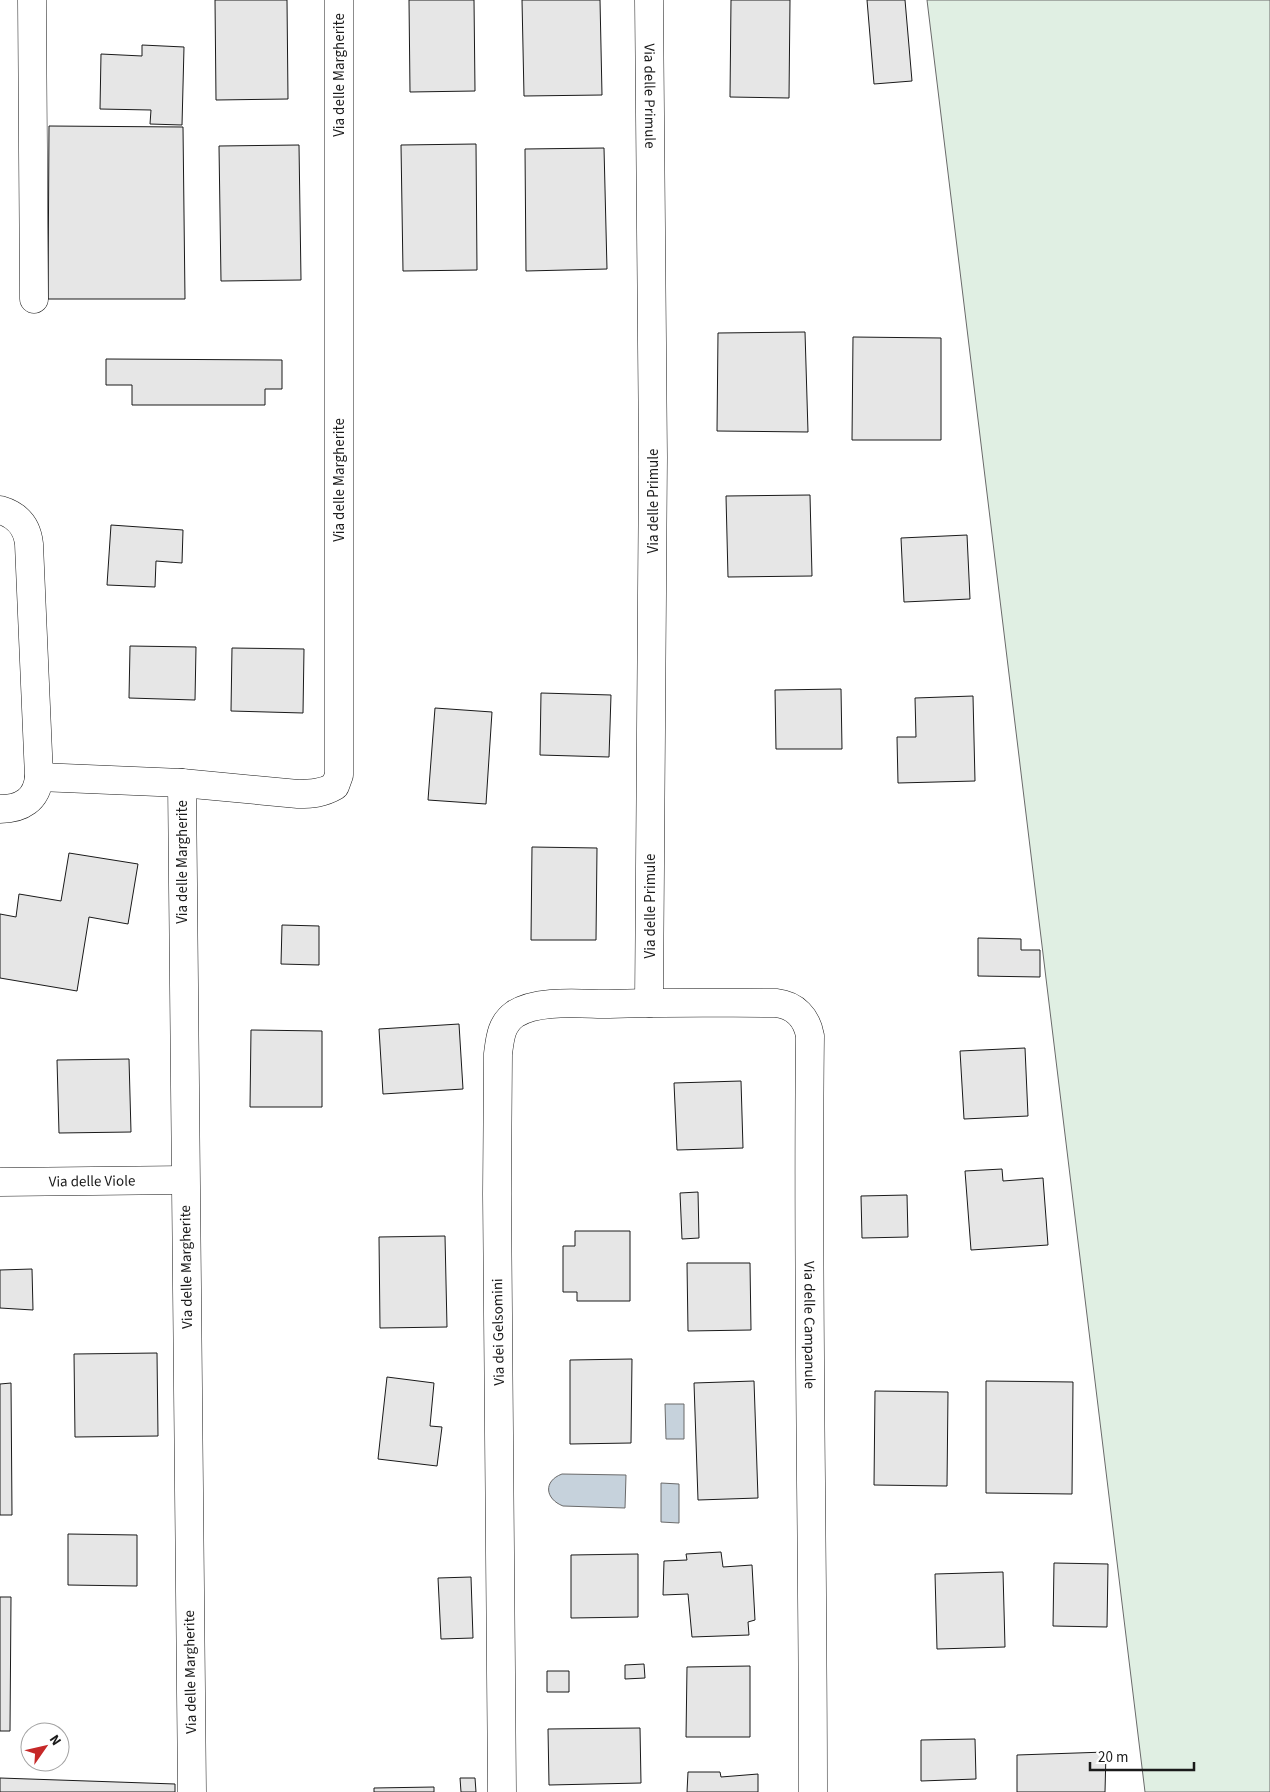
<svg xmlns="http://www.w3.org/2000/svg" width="1270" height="1792" font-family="'Source Sans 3',sans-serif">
<rect width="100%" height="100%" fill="#fff"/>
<path fill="#e0efe3" stroke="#6a6a6a" d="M 927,0 L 1270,0 L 1270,1792 L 1145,1792 Z"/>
<path fill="#c6d2dc" stroke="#6a6a6a" d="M 665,1404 L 684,1404 L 684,1439 L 666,1439 Z
M 562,1474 L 626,1475 L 625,1508 L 563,1506 C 545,1499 543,1481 562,1474 Z
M 661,1483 L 679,1484 L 679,1523 L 661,1522 Z"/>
<path fill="#e6e6e6" stroke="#1a1a1a" d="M 215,0 L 287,0 L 288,99 L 216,100 Z
M 409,0 L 474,0 L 475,91 L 410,92 Z
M 522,0 L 600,0 L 602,95 L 524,96 Z
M 731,0 L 790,0 L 789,98 L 730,97 Z
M 867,0 L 905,0 L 912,81 L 874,84 Z
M 142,45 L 184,47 L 182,125 L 150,124 L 151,110 L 100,109 L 101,54 L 142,56 Z
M 49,126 L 183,127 L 185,299 L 48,299 Z
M 476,144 L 477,270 L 403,271 L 401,145 Z
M 299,145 L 301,280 L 221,281 L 219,146 Z
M 604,148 L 607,269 L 526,271 L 525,149 Z
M 805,332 L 808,432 L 717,431 L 718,333 Z
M 853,337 L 941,338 L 941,440 L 852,440 Z
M 106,359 L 282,360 L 282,389 L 265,389 L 265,405 L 132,405 L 132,385 L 106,385 Z
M 810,495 L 812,576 L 728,577 L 726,496 Z
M 111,525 L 183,530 L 182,563 L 156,561 L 155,587 L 107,585 Z
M 967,535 L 970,599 L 904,602 L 901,538 Z
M 130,646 L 196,647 L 195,700 L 129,698 Z
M 232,648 L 304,649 L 303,713 L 231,711 Z
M 841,689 L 842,749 L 776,749 L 775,690 Z
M 541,693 L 611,695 L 609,757 L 540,755 Z
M 973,696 L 975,781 L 898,783 L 897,737 L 916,737 L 915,698 Z
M 435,708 L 492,712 L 486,804 L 428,800 Z
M 532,847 L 597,848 L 596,940 L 531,940 Z
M 69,853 L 138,864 L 128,924 L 89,917 L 77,991 L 0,978 L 0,914 L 16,917 L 19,894 L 61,901 Z
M 282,925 L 319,926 L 319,965 L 281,964 Z
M 978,938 L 1021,939 L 1021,950 L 1040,950 L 1040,977 L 978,976 Z
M 459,1024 L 463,1089 L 383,1094 L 379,1029 Z
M 251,1030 L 322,1031 L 322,1107 L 250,1107 Z
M 1025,1048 L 1028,1116 L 964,1119 L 960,1051 Z
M 129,1059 L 131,1132 L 59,1133 L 57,1060 Z
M 741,1081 L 743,1148 L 677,1150 L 674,1083 Z
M 1002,1169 L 1003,1181 L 1043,1178 L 1048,1245 L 971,1250 L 965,1171 Z
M 698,1192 L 699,1238 L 682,1239 L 680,1193 Z
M 907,1195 L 908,1237 L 862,1238 L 861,1196 Z
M 575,1231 L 630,1231 L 630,1301 L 577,1301 L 577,1292 L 563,1292 L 563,1246 L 575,1246 Z
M 445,1236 L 447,1327 L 380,1328 L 379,1237 Z
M 687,1263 L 750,1263 L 751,1330 L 688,1331 Z
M 32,1269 L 33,1310 L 0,1308 L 0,1270 Z
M 157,1353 L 158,1436 L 75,1437 L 74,1354 Z
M 632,1359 L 631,1443 L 570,1444 L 570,1360 Z
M 387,1377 L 434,1383 L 430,1426 L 442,1427 L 437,1466 L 378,1459 Z
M 754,1381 L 758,1498 L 698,1500 L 694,1383 Z
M 986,1381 L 1073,1382 L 1072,1494 L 986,1493 Z
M 11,1383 L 12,1515 L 0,1515 L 0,1384 Z
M 875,1391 L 948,1392 L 947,1486 L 874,1485 Z
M 68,1534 L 137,1535 L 137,1586 L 68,1585 Z
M 721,1552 L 723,1567 L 752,1565 L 755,1620 L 748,1622 L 749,1635 L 692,1637 L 688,1594 L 663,1595 L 664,1561 L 687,1560 L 686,1554 Z
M 638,1554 L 638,1617 L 571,1618 L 571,1555 Z
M 1054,1563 L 1108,1564 L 1107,1627 L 1053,1626 Z
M 1003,1572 L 1005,1647 L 937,1649 L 935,1574 Z
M 471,1577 L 473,1638 L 441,1639 L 438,1578 Z
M 0,1597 L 11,1597 L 10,1731 L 0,1731 Z
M 644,1664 L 645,1678 L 625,1679 L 625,1665 Z
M 750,1666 L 750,1737 L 686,1737 L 687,1667 Z
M 547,1671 L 569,1671 L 569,1692 L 547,1692 Z
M 640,1728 L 641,1783 L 549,1785 L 548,1729 Z
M 975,1739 L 976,1779 L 921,1781 L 921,1740 Z
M 1106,1752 L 1105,1792 L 1017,1792 L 1017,1755 Z
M 688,1772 L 720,1772 L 721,1777 L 758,1774 L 758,1792 L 687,1792 Z
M 0,1778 L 175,1784 L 175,1792 L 0,1792 Z
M 460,1778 L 475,1778 L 476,1792 L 461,1792 Z
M 434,1787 L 434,1792 L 374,1792 L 374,1788 Z"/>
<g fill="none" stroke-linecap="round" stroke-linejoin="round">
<g stroke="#1a1a1a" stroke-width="29">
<g id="street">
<path d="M 32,0 L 34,299"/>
<path id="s1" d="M 649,0 L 653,457 L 649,1003"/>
<path d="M 0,510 C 17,515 27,526 29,544 L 39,777 C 37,800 21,809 0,809"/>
<path d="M 39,777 L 182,783"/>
<path id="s2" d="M 0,1182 L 185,1180"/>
<path d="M 192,1792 L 182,783 L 298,794 C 312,794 323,793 335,786 L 339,775 L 339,0"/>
<path id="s3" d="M 502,1792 L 497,1194 L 498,1054 C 500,1038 501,1024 515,1014 C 538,999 582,1004 609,1004 C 664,1002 720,1003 776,1003 C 795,1005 807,1018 810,1036 C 807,1288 813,1540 813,1792"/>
</g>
</g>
<use href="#street" stroke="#fff" stroke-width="28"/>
</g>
<g text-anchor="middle" stroke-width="4" stroke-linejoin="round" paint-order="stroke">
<g font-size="15" fill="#1a1a1a" stroke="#fff">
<text transform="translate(339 75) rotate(-90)" y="5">Via delle Margherite</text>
<text dy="5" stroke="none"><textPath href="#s1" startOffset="96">Via delle Primule</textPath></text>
<text transform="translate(339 480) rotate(-90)" y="5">Via delle Margherite</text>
<text transform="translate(653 501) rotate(-90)" y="5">Via delle Primule</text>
<text transform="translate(182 862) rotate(-90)" y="5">Via delle Margherite</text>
<text transform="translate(650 906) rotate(-90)" y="5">Via delle Primule</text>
<text dy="5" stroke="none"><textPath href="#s2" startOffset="92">Via delle Viole</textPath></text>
<text transform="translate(186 1267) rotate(-91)" y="5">Via delle Margherite</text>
<text dy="5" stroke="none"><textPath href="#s3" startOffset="1386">Via delle Campanule</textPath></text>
<text transform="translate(498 1332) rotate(-91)" y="5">Via dei Gelsomini</text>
<text transform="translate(190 1672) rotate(-91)" y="5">Via delle Margherite</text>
</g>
</g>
<g transform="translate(45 1747) rotate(56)"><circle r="24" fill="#ffffff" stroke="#a3a3a3"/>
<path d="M0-4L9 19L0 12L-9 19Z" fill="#c62828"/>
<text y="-8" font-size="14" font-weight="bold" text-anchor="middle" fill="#1a1a1a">N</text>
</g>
<path d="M1090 1762v8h104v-8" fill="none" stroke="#1a1a1a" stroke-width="2.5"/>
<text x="1098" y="1762" font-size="15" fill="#1a1a1a" stroke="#ffffff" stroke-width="4" paint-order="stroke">20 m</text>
</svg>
